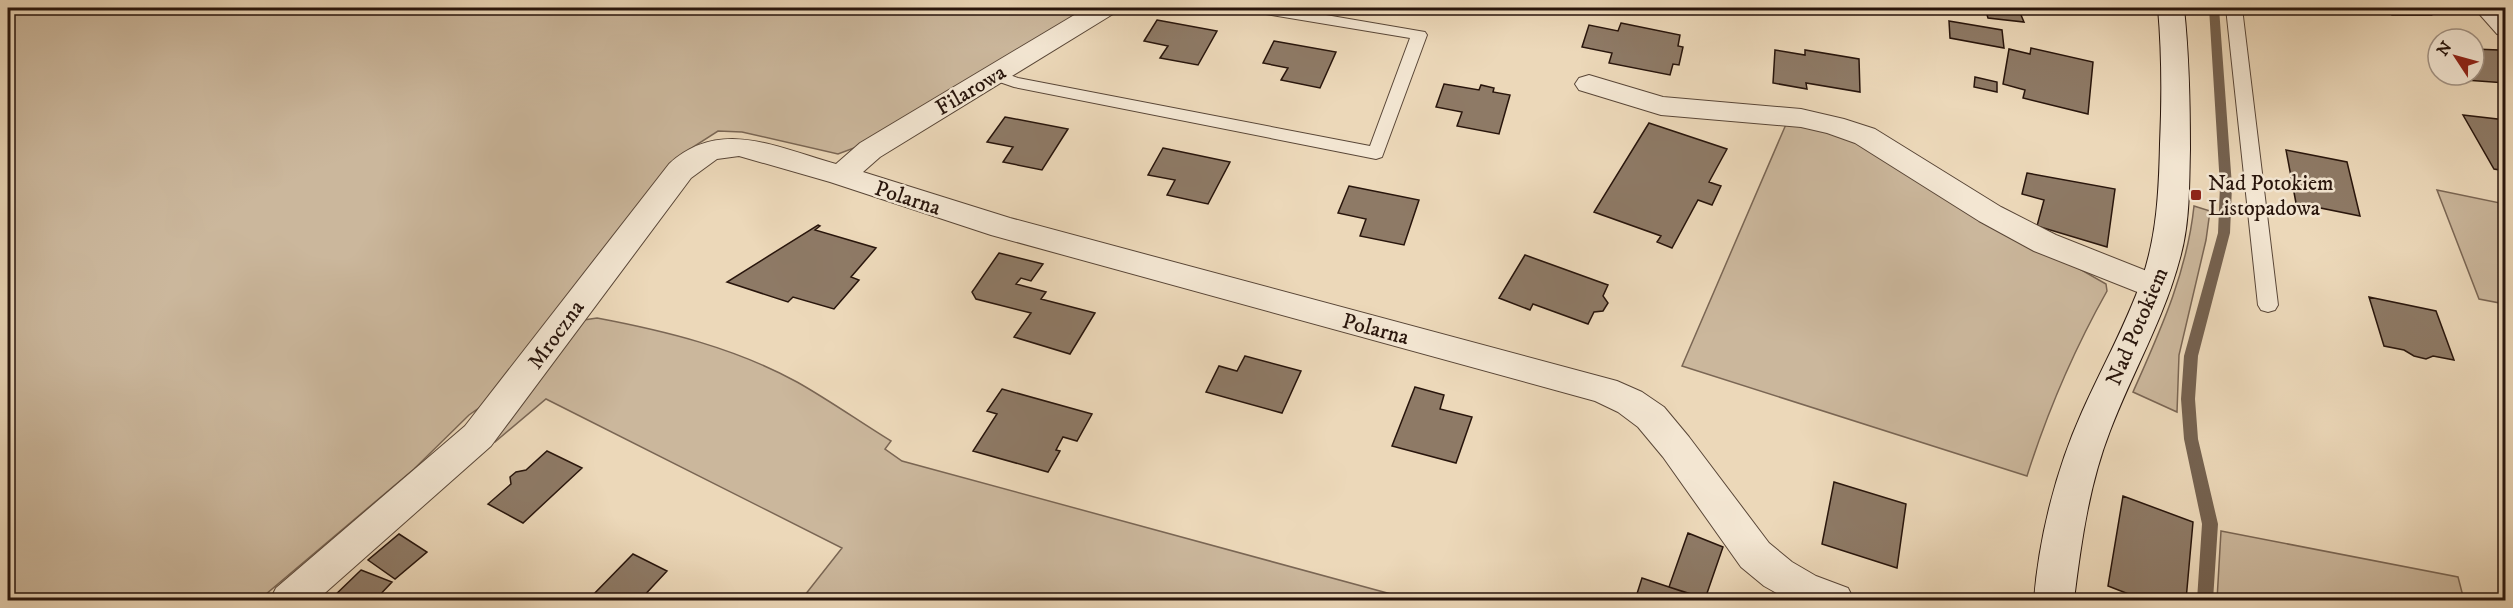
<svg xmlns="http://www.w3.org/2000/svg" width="2513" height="608" font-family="'IM FELL DW Pica',serif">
<rect width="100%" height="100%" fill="#ecd8b9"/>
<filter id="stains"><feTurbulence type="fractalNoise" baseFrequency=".00333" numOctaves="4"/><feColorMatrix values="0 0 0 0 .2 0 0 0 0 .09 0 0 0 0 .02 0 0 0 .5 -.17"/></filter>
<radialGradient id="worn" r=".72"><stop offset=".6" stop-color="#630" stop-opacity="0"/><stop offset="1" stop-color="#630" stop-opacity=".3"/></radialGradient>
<path fill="#cbb79c" stroke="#7a6654" stroke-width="1.5" d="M 8,8 L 1091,8 L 989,71 L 862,145 L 838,154 L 742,132 L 718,131 L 693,147 L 653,190 L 500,393 L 469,415 L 414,469 L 259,600 L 8,600 Z
M 1787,122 L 1833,128 L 2106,284 L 2107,291 C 2075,348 2047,413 2027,476 L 1682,366 Z
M 2437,190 L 2505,204 L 2505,304 L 2479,299 Z
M 2194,206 L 2210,211 L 2206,240 L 2179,355 L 2177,412 L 2133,392 C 2160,331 2187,273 2194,206 Z
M 597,318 C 666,331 735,348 797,382 C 829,400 860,422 891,441 L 885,449 L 902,461 L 1413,600 L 801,600 L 842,548 L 546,399 L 495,442 L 489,440 L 577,321 Z
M 2221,531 L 2458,577 L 2464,600 L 2217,600 Z"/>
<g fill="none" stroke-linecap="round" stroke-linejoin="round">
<path fill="#756250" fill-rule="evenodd" d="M 2209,8 L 2219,8 L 2232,186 L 2230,233 L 2198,356 L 2195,399 L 2198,439 L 2218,524 L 2213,600 L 2197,600 L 2202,524 L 2184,439 L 2181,399 L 2184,356 L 2218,233 L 2220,186 Z"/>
</g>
<path fill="#8e7a66" stroke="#28150c" stroke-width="1.5" d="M 1985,8 L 2018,8 L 2024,22 L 1988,18 Z
M 2384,8 L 2424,8 L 2431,15 L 2392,15 Z
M 1157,20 L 1217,31 L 1198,65 L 1160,58 L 1168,46 L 1144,41 Z
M 1949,21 L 2002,30 L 2004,48 L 1950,38 Z
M 1621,23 L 1680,35 L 1678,46 L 1683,47 L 1679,65 L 1673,64 L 1670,75 L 1609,63 L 1612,53 L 1582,47 L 1589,25 L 1618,31 Z
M 1274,41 L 1336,52 L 1320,88 L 1281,80 L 1288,68 L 1263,63 Z
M 2031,48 L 2093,62 L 2088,114 L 2023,98 L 2025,90 L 2003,84 L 2009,49 L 2030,54 Z
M 2474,49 L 2499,50 L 2506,58 L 2506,83 L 2465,80 L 2461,75 L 2474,75 Z
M 1775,50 L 1805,55 L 1805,50 L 1859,59 L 1860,92 L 1806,83 L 1807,89 L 1773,83 Z
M 1975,77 L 1997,82 L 1997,92 L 1974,87 Z
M 1444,84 L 1479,90 L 1481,85 L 1494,88 L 1493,92 L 1510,95 L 1499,134 L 1457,126 L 1462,112 L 1436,107 Z
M 2463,115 L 2506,120 L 2506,171 L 2494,169 Z
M 1005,117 L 1068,129 L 1042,170 L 1003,162 L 1013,147 L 987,142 Z
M 1649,123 L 1727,149 L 1709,182 L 1721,186 L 1712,205 L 1698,200 L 1672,248 L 1657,242 L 1661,236 L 1594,212 Z
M 1163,148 L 1230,162 L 1208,204 L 1167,195 L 1175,180 L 1148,175 Z
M 2286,150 L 2347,162 L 2360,216 L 2296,203 Z
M 2027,173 L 2115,189 L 2107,247 L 2037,226 L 2044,200 L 2022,194 Z
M 1349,186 L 1419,200 L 1404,245 L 1360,236 L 1366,219 L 1338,213 Z
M 818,225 L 820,226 L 815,230 L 876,248 L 851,277 L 859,280 L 834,309 L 793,297 L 788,302 L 727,282 Z
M 999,253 L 1043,264 L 1031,281 L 1021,278 L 1016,284 L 1046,292 L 1041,299 L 1095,313 L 1070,354 L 1014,337 L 1031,313 L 976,299 L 972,292 Z
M 1525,255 L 1608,285 L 1603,296 L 1608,303 L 1603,311 L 1594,312 L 1588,324 L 1533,304 L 1530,310 L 1499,298 Z
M 2369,297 L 2436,311 L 2454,360 L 2433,356 L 2426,359 L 2414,356 L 2404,350 L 2384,346 Z
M 1245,356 L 1301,371 L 1282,413 L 1206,392 L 1219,366 L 1237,371 Z
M 1415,387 L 1444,395 L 1440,409 L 1472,417 L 1456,463 L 1392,446 Z
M 1002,389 L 1092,414 L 1077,441 L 1063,437 L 1056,450 L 1060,451 L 1048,472 L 973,451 L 997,414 L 987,411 Z
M 547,451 L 582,468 L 523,523 L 488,504 L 511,484 L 510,477 L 516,472 L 526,470 Z
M 1834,482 L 1906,504 L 1897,568 L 1822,544 Z
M 2123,496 L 2193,522 L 2186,600 L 2144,600 L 2108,586 Z
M 1688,533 L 1723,547 L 1705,599 L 1669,587 Z
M 399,534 L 427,552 L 395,579 L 368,560 Z
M 633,554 L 667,571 L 640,600 L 595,600 L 590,598 Z
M 361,570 L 392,582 L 375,600 L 330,600 Z
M 1642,578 L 1669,587 L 1710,600 L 1635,600 Z"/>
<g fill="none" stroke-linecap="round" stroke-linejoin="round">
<g stroke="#594637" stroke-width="2">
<path id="lane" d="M 1252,8 L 1285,8 L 1425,32 L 1427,35 L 1382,157 L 1376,159 L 1014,87 L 988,78 L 986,74 L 994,69 L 1018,78 L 1370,146 L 1410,38 L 1260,13 Z
M 2226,8 L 2242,8 L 2278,305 L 2275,310 L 2268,312 L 2261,310 L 2258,305 Z"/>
</g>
<g stroke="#594637" stroke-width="2">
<path id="street" d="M 1086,8 L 1117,8 L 1113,14 L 880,157 L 863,172 L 1010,218 L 1617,381 L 1642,392 L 1664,407 L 1689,437 L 1769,543 L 1792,562 L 1816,576 L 1848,588 L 1854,600 L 1789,600 L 1764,586 L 1741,567 L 1663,457 L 1638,427 L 1618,412 L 1595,401 L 991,235 L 830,182 L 739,156 L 717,159 L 691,178 L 491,446 L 317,600 L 270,600 L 276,588 L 465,426 L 669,164 C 720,117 778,148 836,164 L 860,143 Z
M 2474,8 L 2501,8 L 2506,12 L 2506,36 L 2497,34 Z
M 1589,75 L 1663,97 L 1801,109 L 1844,119 L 1875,129 L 2001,207 L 2056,235 L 2167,279 L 2171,287 L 2167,295 L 2155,299 L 2034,251 L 1979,221 L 1855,143 L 1827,133 L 1801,127 L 1661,115 L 1579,90 L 1575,84 L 1579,78 Z"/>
</g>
<g stroke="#28150c" stroke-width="2">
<path id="secondary" d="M 2158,8 L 2184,8 C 2189,55 2190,102 2190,149 C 2189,186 2190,223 2180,258 C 2164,319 2132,373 2110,431 C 2089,485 2081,543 2074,600 L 2034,600 C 2039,537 2056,470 2082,412 C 2102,367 2126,325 2142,279 C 2157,235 2159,190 2160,144 C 2162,99 2162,53 2158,8 Z"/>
</g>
<use href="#lane" fill="#f3e6d2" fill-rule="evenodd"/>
<use href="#street" fill="#f3e6d2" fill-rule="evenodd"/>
<use href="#secondary" fill="#f3e6d2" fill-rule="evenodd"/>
</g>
<rect fill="#8f2418" stroke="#f3e6d2" stroke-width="2" x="2190" y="189" width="12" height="12" rx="3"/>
<g text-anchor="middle" stroke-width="5" stroke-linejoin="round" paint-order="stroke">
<g font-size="22" fill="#28150c" stroke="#f3e6d2">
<text transform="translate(970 89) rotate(-31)" y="8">Filarowa</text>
<text transform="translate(908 197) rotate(18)" y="8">Polarna</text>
<text transform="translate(2136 326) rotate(-67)" y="8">Nad Potokiem</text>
<text transform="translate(1376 328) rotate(15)" y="8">Polarna</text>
<text transform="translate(555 334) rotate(-54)" y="8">Mroczna</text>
</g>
<g font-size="22" fill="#28150c" stroke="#f3e6d2" text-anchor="start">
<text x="2208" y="190">Nad Potokiem<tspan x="2208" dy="25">Listopadowa</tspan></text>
</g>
</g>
<rect width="2513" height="608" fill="none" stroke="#ecd8b9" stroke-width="30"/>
<rect x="9" y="9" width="2495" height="590" fill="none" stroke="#28150c" stroke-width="3"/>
<rect x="15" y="15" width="2483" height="578" fill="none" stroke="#28150c" stroke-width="1.5"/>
<g transform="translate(2456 57) rotate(306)"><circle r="28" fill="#f3e6d2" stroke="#a29283" stroke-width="1.5"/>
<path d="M0-4.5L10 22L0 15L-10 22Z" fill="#8f2418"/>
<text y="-9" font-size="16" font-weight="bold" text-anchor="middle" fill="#28150c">N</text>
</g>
<rect width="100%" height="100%" filter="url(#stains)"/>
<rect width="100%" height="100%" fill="url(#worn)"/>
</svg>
